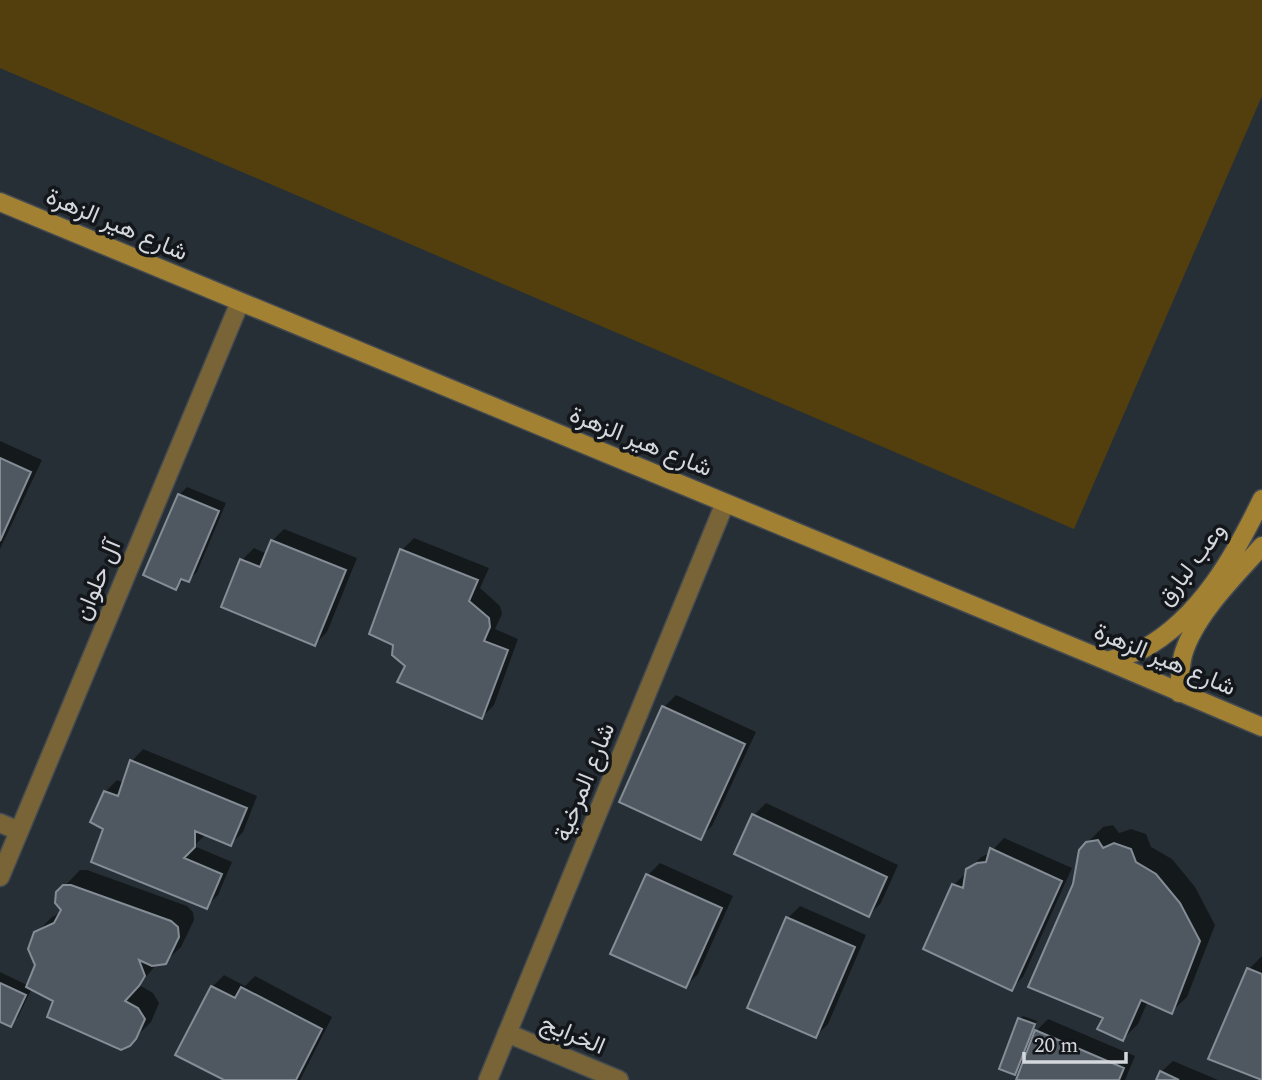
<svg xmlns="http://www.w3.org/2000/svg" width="1262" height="1080" font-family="Spectral,Vazirmatn,serif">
<rect width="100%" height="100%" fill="#272f36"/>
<path fill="#533f0d" d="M 0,0 L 1262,0 L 1262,96 L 1074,529 L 0,68 Z"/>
<path fill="#0007" d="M 0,441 L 42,460 L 0,549 Z
M 187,487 L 226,503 L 197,572 L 189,580 L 185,579 L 176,588 L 179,495 Z
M 284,529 L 357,558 L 327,632 L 315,644 L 242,560 L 254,548 L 267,554 L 272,541 Z
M 414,538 L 489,568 L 480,588 L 500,606 L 502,614 L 495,629 L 518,639 L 494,705 L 482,717 L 407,666 L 402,550 Z
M 676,695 L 756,732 L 712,826 L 700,837 L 664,707 Z
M 143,749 L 257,796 L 243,832 L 231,844 L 206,834 L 194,846 L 232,862 L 218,895 L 206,907 L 105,828 L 105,792 L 117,780 L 124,783 L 132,761 Z
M 766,803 L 898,865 L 881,903 L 869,915 L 736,853 L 754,815 Z
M 1113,825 L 1119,833 L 1131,829 L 1146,834 L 1151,847 L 1172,859 L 1195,887 L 1215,925 L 1187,997 L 1171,1012 L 1148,1001 L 1138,1024 L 1123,1039 L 1105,1018 L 1075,885 L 1087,843 L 1103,827 Z
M 1004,838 L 1072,868 L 1023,977 L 1011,989 L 954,885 L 980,858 L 991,852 Z
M 660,863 L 733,896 L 698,974 L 686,986 L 613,954 L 648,875 Z
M 80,870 L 87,870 L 187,906 L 193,912 L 194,920 L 181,947 L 165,962 L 157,964 L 139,985 L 153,993 L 159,1003 L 151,1022 L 129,1044 L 56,1000 L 32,988 L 18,1017 L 10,1025 L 0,1020 L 0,972 L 29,986 L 37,965 L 36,933 L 52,917 L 62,912 L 58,893 Z
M 800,906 L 866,935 L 828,1024 L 816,1036 L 788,918 Z
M 1261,957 L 1262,957 L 1262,1080 L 1210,1058 L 1249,969 Z
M 224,975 L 245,986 L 255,976 L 332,1017 L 300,1080 L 228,1080 L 178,1054 L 212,987 Z
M 1023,1016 L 1037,1021 L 1031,1036 L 1048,1019 L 1135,1056 L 1125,1080 L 1018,1080 L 1023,1065 L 1015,1073 L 1020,1019 Z
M 1173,1061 L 1218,1080 L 1158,1080 L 1161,1072 Z"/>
<path fill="#4f5860" stroke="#848d96" stroke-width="2" d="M 0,458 L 31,472 L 0,541 Z
M 178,494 L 219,511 L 189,582 L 181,579 L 176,590 L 143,575 Z
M 271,540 L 346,570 L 315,646 L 221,607 L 240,559 L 260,567 Z
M 400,549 L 478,580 L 469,601 L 489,618 L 490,627 L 484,641 L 508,650 L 482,719 L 397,682 L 405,666 L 392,655 L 393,645 L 369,634 Z
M 662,706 L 745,744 L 701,840 L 619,802 Z
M 130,760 L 247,808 L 231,846 L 195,831 L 195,847 L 184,858 L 222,874 L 207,909 L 91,862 L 103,829 L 90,822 L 104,791 L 118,796 Z
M 752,814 L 887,877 L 869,917 L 734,854 Z
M 1098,840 L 1103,848 L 1114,843 L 1131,849 L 1136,862 L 1156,874 L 1180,903 L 1200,941 L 1172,1014 L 1141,1000 L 1123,1041 L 1097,1029 L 1103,1018 L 1028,987 L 1073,884 L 1079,850 L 1086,842 Z
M 990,848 L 1062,881 L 1012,991 L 923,949 L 952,884 L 963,888 L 966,869 L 977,863 L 986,862 Z
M 646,874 L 722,908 L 686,988 L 610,954 Z
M 63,885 L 71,885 L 171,921 L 178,927 L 179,937 L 166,964 L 152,966 L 139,960 L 145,976 L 139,986 L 125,1001 L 138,1008 L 145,1019 L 136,1039 L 130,1046 L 121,1050 L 47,1017 L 53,1001 L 26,987 L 35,965 L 28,949 L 34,932 L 54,923 L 61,910 L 55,903 L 56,892 Z
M 786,917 L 855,947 L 816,1038 L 747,1008 Z
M 1247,968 L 1262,974 L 1262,1080 L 1208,1059 Z
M 0,983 L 26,995 L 11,1027 L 0,1022 Z
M 211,986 L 235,998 L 241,987 L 322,1029 L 296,1080 L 224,1080 L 175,1055 Z
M 1018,1018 L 1035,1024 L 1015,1075 L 999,1069 Z
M 1035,1030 L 1124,1068 L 1119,1080 L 1016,1080 Z
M 1160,1071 L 1179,1080 L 1156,1080 Z"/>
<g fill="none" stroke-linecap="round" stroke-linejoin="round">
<g stroke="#434a51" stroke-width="21">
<path id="street" d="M 0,823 L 19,831
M 0,877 L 240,302
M 507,1033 L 619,1080
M 488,1080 L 725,503"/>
</g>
<g stroke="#434a51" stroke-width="21">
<path id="secondary" d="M 0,202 L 1107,661 L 1262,727
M 1107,661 C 1118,657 1132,654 1143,649 C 1200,618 1235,555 1262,499
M 1179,693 C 1180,681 1180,667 1183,655 C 1194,616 1235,576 1262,546"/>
</g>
<use href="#street" stroke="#786436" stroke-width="18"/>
<use href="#secondary" stroke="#a28132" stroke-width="18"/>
</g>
<g text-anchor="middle" stroke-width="7" stroke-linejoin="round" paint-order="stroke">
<g font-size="24" fill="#d4d8dd" stroke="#13161a">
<text transform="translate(117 224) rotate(23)" y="8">شارع هير الزهرة</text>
<text transform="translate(641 441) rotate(22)" y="8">شارع هير الزهرة</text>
<text transform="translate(1191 564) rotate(-53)" y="8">وعب لبارق</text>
<text transform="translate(97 580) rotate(-67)" y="8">آل حلوان</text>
<text transform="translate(1165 659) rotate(23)" y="8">شارع هير الزهرة</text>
<text transform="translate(584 782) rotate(-68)" y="8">شارع المرخية</text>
<text transform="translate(573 1034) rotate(23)" y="8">الخرايج</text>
</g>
</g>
<path d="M1024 1052v10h102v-10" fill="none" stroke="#d4d8dd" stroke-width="3.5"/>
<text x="1034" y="1052" font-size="21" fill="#d4d8dd" stroke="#13161a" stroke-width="5" paint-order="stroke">20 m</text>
</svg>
